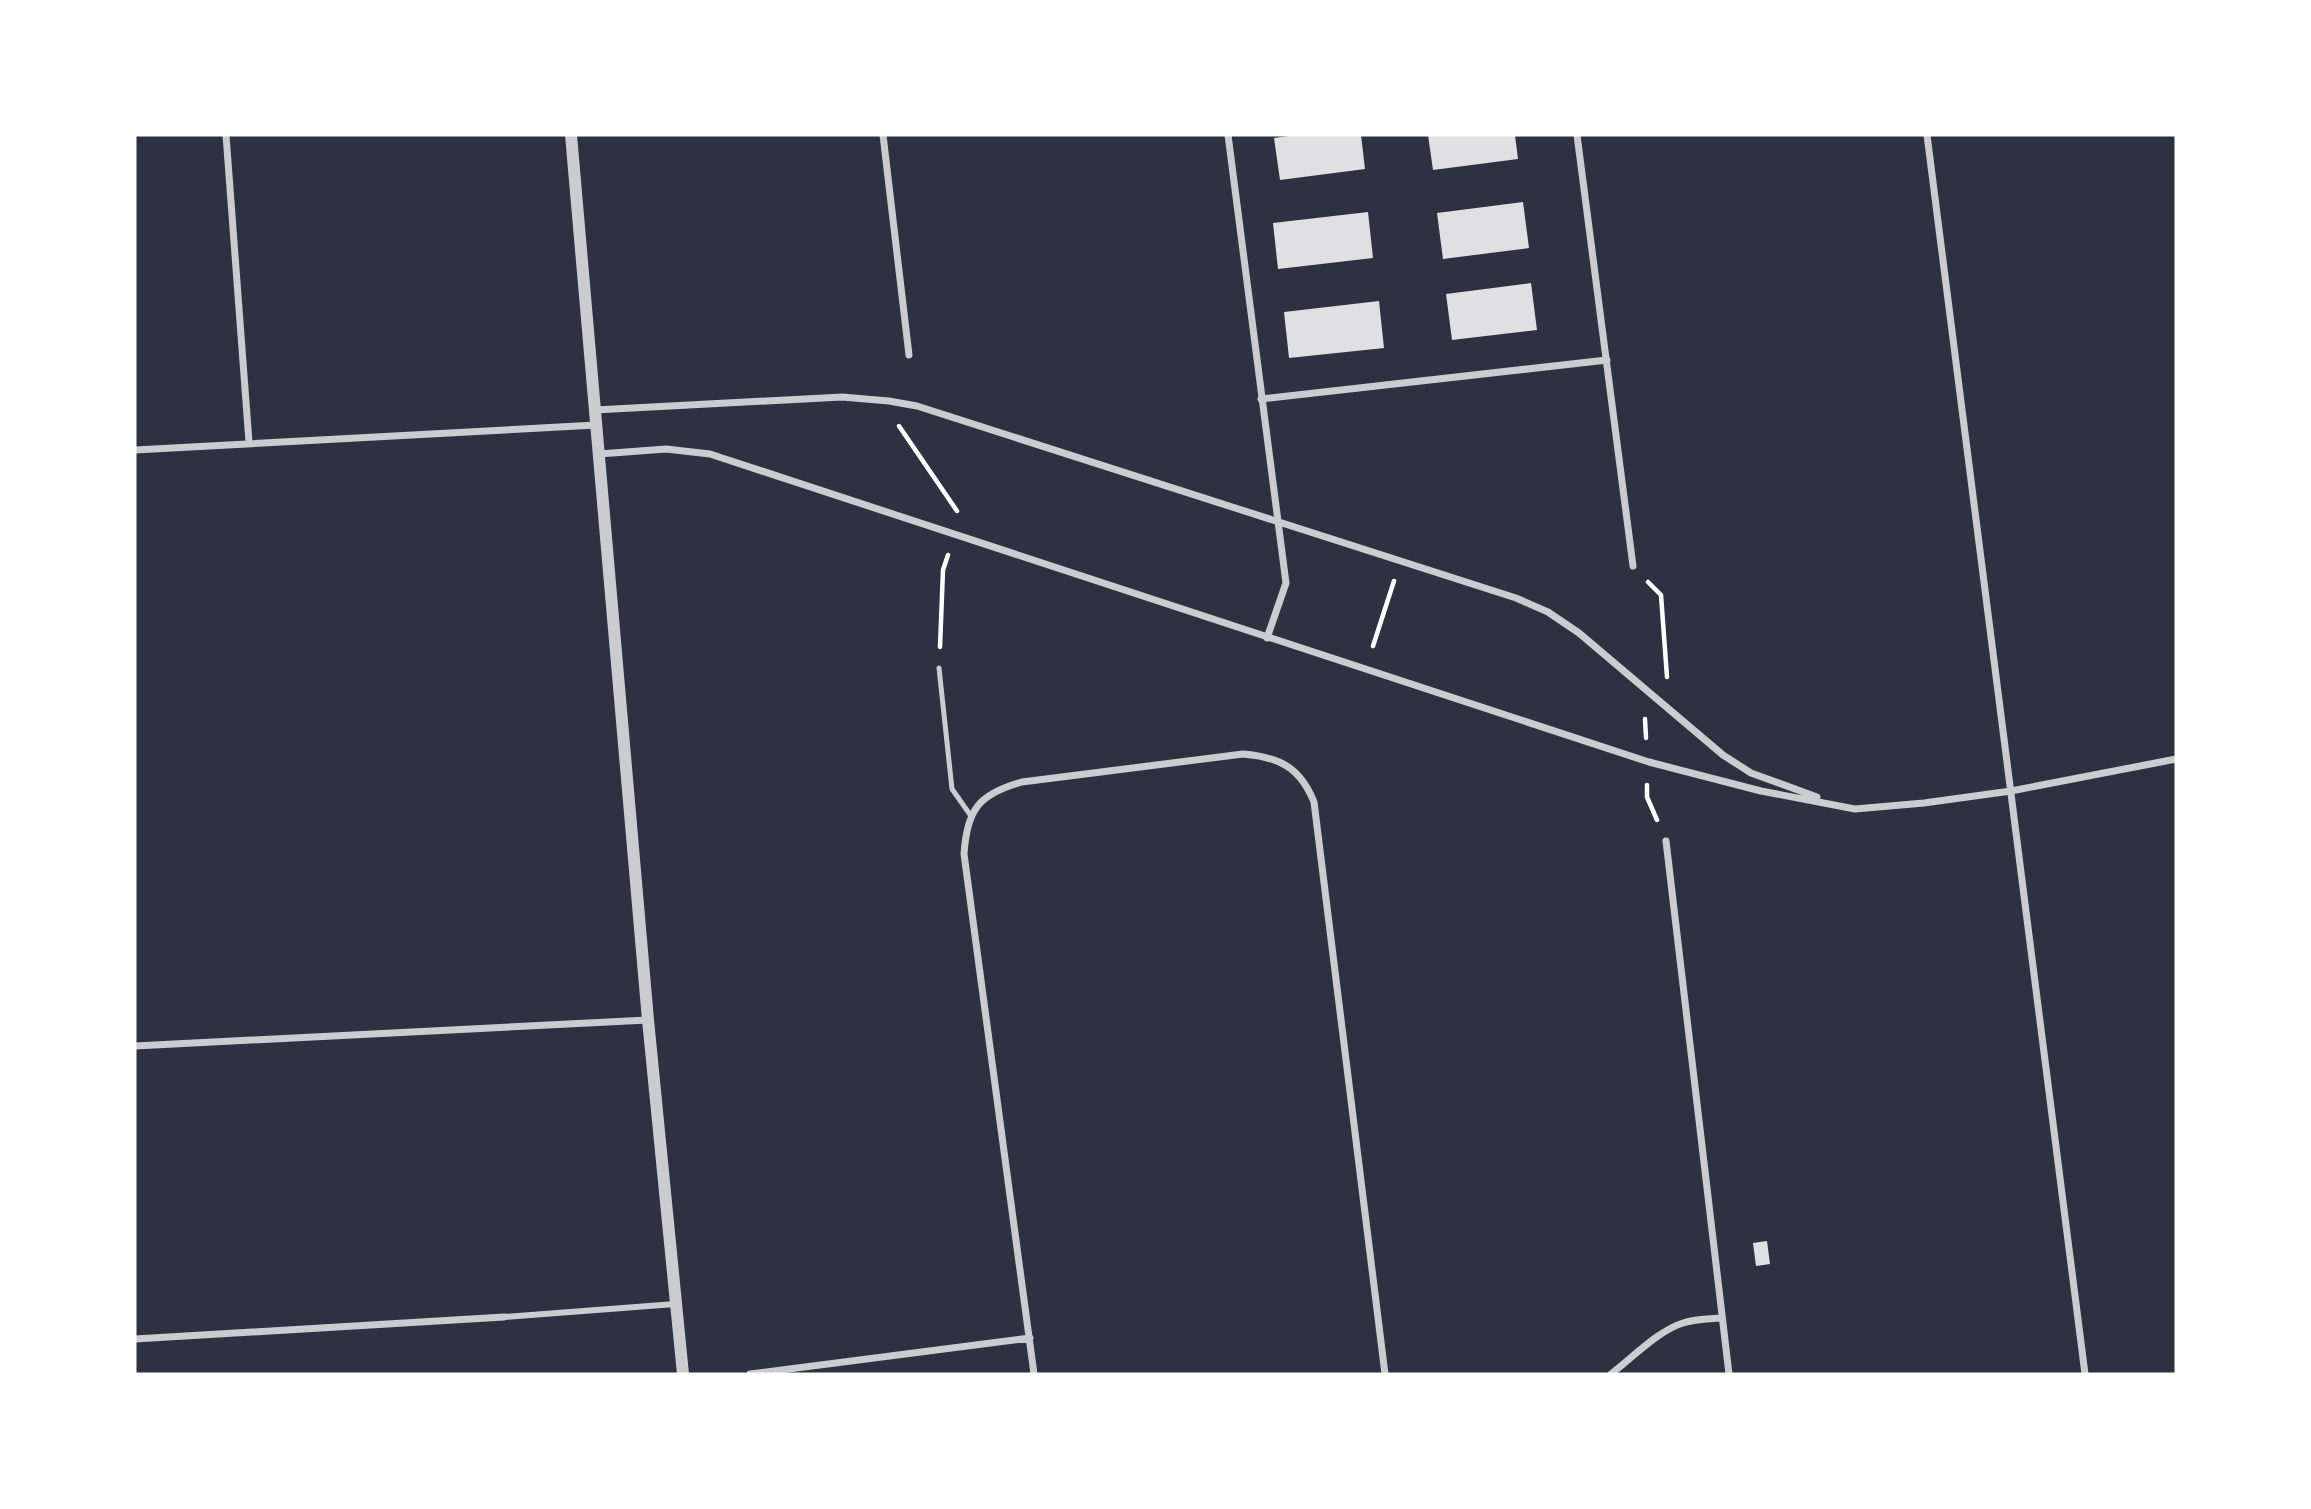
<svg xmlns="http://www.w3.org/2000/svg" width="2311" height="1509" font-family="Arial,sans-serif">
<rect width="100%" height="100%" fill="#2d3142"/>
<path fill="#e0e0e3" d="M 1296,135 L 1361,135 L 1365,169 L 1280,180 L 1274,138 Z
M 1428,135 L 1515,135 L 1518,159 L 1433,170 Z
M 1523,202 L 1529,248 L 1443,259 L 1437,213 Z
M 1368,212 L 1373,258 L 1278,269 L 1273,223 Z
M 1531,283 L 1537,330 L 1452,340 L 1446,294 Z
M 1379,301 L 1384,348 L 1289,358 L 1284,312 Z
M 1767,1241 L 1770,1264 L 1756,1266 L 1753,1243 Z"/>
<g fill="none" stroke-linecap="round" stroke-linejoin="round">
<path stroke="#fff" stroke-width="4.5" d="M 899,426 L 957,511
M 1648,582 L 1661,595 L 1667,677
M 1373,646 L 1394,581
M 940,647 L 943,570 L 948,555
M 1645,719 L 1646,738
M 1647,785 L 1647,797 L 1657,820"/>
<path stroke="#caccd0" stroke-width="5" d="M 939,668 L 952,789 L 971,816"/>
<path stroke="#caccd0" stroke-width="6" d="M 504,1317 L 675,1304"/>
<path stroke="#caccd0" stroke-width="7" d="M 226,135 L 249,442
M 883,135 L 909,355
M 1228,135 L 1286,583 L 1267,638
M 1577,135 L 1633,566
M 1927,135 L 2085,1374
M 1261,399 L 1607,360
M 595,410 L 842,397 L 889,401 L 917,406 L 1516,598 L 1548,612 L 1579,633 L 1723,755 L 1751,773 L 1817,797
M 135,450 L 596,425
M 599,454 L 666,449 L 710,454 L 1649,762 L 1761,791 L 1855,809 L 1924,803 L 2011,791 L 2176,759
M 1666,841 L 1729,1374
M 135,1046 L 648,1020
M 135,1339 L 504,1317
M 750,1374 L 1030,1338
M 1034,1374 L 964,854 C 967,809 979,794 1022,782 L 1243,754 C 1279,757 1300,767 1314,802 L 1385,1374
M 1611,1374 C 1631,1359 1659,1330 1683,1323 C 1695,1319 1708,1319 1721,1318"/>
<path stroke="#caccd0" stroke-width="12" d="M 571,135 L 648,1020 L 683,1374"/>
</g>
<rect width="2311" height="1509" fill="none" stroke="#ffffff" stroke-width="273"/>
</svg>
